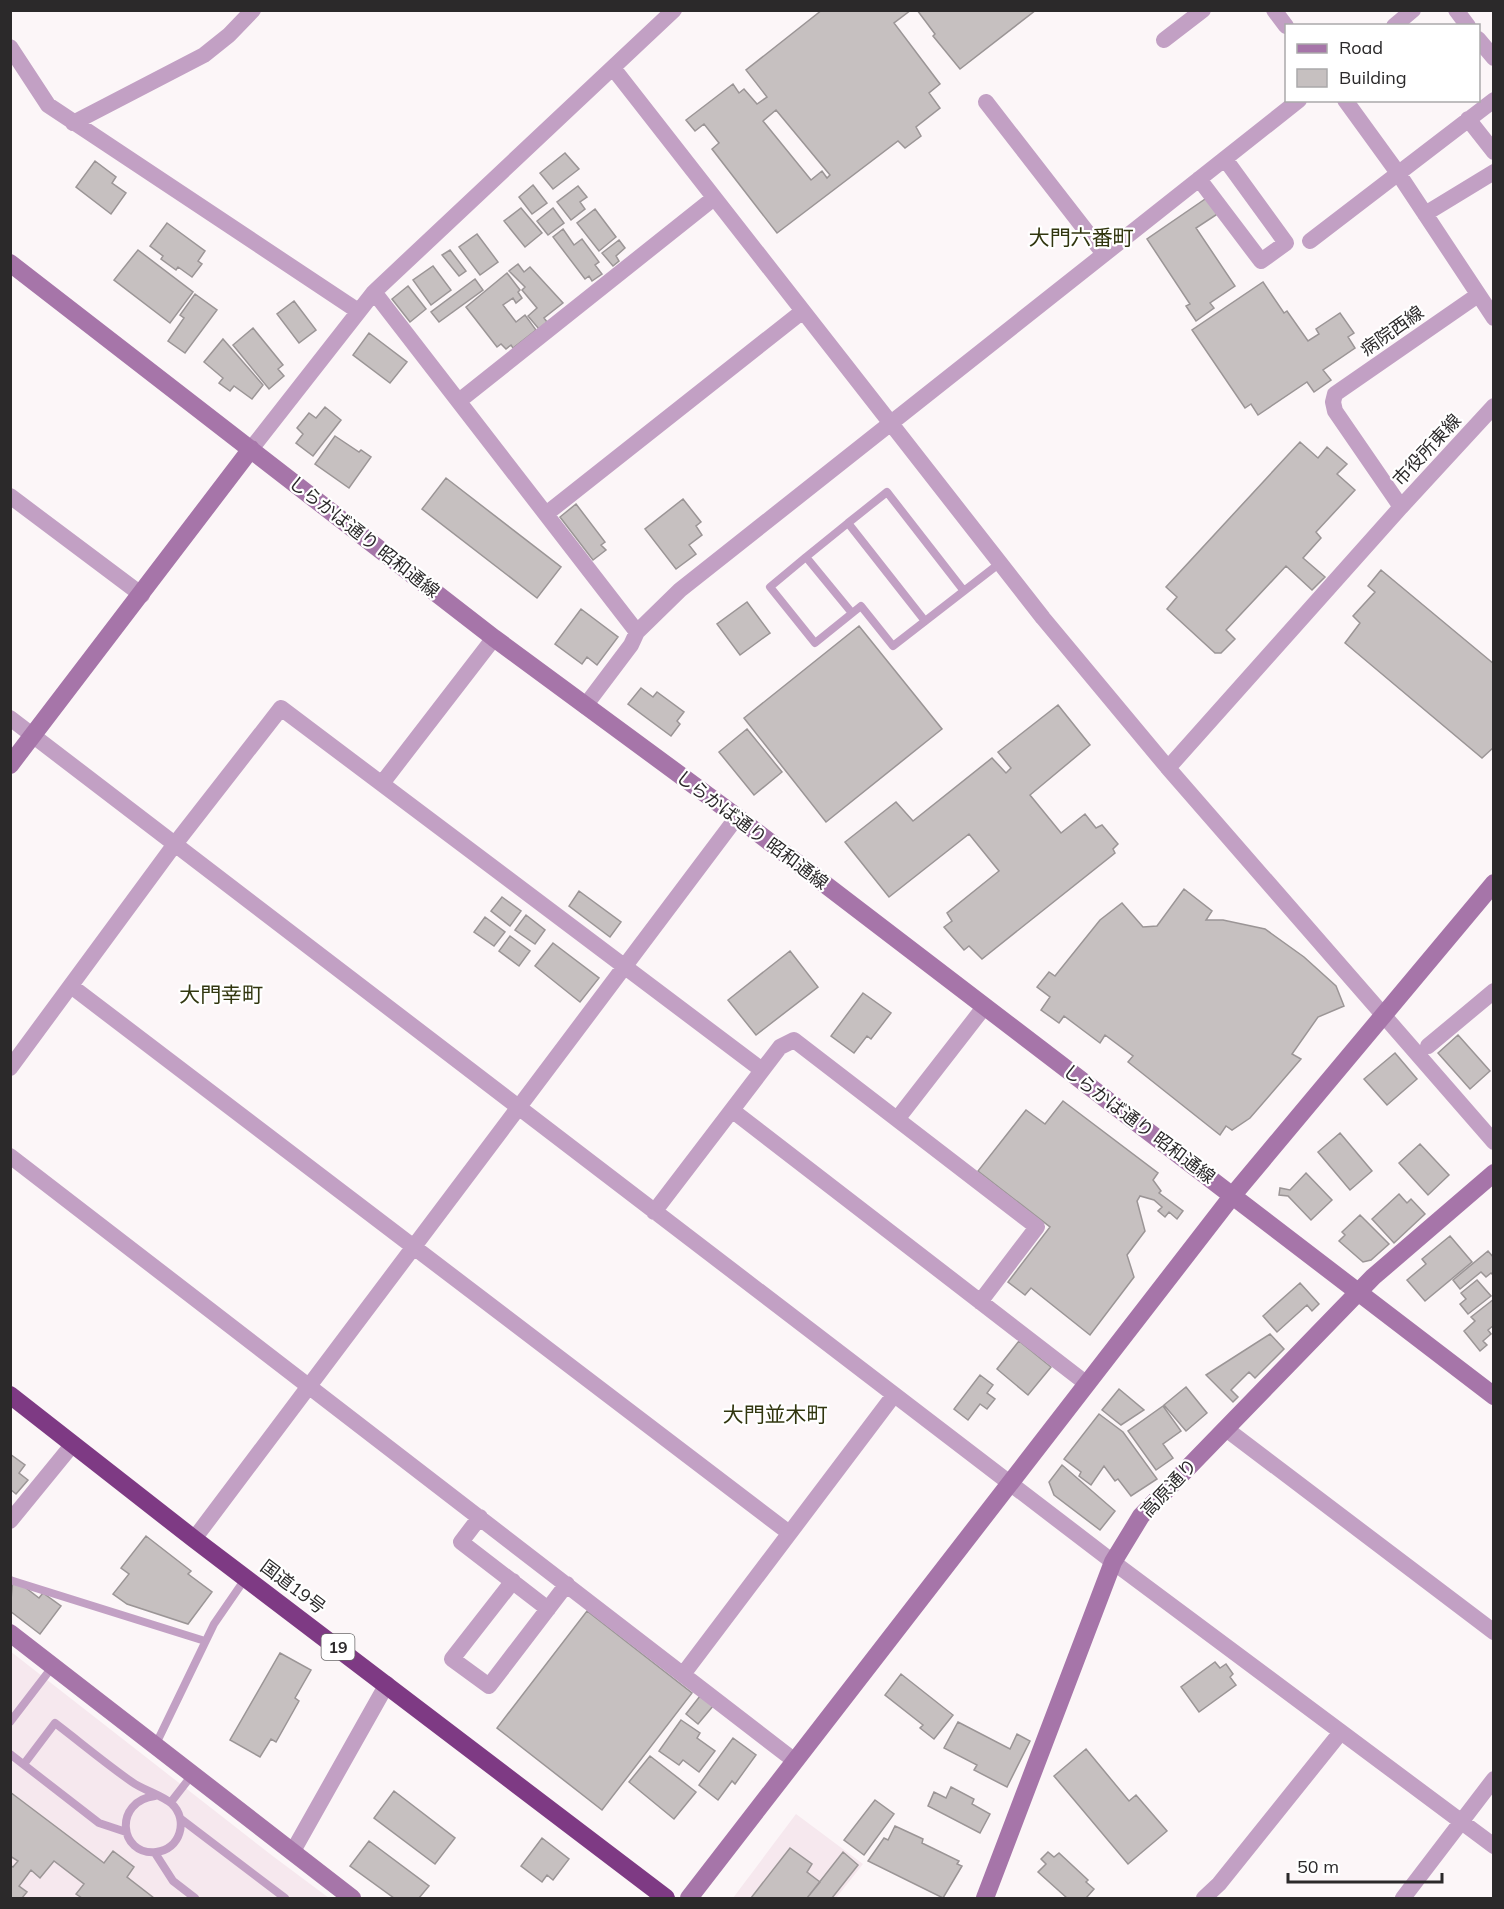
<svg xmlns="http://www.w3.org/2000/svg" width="1504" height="1909" font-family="Mulish,'Noto Sans JP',sans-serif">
<rect width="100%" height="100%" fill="#fcf6f8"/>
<path fill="#f6e8ee" d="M 10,1651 L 274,1857 L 329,1898 L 11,1898 Z
M 796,1814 L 863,1864 L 836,1898 L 733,1898 Z"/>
<path fill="#c6c0c0" stroke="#9b9596" stroke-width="1.5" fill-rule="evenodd" d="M 822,10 L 911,10 L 894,23 L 940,84 L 929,93 L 940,108 L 916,127 L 921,136 L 905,148 L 898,141 L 777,233 L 712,149 L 719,143 L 704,124 L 695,131 L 686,120 L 733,84 L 739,93 L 744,89 L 757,104 L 767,97 L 746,70 ZM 776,110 L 830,175 L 827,178 L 822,171 L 811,180 L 763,121 Z
M 917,10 L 1036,10 L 960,69 L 933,36 L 935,34 Z
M 565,153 L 579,169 L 553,189 L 540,173 Z
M 95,161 L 116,177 L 112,183 L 126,193 L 111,214 L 76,187 Z
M 533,185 L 547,203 L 532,214 L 519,197 Z
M 578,186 L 587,197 L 580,202 L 585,209 L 571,220 L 557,202 Z
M 1211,195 L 1222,211 L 1196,228 L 1235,286 L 1210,303 L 1214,308 L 1196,321 L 1186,306 L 1190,304 L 1147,239 Z
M 521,208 L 542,233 L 525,247 L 504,221 Z
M 553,208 L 564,223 L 548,235 L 537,221 Z
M 595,209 L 616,237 L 599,251 L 577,223 Z
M 167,223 L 205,251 L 198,261 L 202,264 L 192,277 L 178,267 L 176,270 L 161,259 L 163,256 L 150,246 Z
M 563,229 L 574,245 L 582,239 L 599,262 L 595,265 L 602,274 L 592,281 L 589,276 L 585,279 L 553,237 Z
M 477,234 L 498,262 L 480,275 L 459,247 Z
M 619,240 L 625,248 L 616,256 L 619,261 L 613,266 L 602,253 Z
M 138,250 L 193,292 L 170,323 L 114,280 Z
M 450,250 L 466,271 L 459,276 L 442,255 Z
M 518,264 L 524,272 L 530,267 L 563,303 L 544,318 L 547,322 L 539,329 L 528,316 L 537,308 L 522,290 L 525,287 L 509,271 Z
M 433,266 L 451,290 L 431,305 L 413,280 Z
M 507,273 L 520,290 L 518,292 L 522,298 L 516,303 L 513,298 L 503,305 L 516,322 L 525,315 L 536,330 L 513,348 L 511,345 L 506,349 L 501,344 L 497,347 L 466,307 Z
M 475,279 L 483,290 L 439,322 L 431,312 Z
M 1263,282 L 1284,313 L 1287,311 L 1308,341 L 1319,334 L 1316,329 L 1340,313 L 1354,333 L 1348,337 L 1355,348 L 1323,370 L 1331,380 L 1314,392 L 1307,382 L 1258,415 L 1251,404 L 1245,408 L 1192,330 Z
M 408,286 L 426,309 L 410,322 L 392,299 Z
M 195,294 L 217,310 L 185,353 L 168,341 L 184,318 L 180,315 Z
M 294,301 L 316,330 L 299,343 L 277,314 Z
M 253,328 L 283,365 L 278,369 L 284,376 L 269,389 L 233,345 Z
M 369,333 L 407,362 L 390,383 L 353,355 Z
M 223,339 L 263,385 L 252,399 L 234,386 L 230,391 L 219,383 L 223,378 L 204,362 Z
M 325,407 L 341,420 L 313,456 L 296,443 L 303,434 L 297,428 L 309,413 L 316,418 Z
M 335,436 L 359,452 L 361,450 L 371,457 L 349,488 L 315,464 Z
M 1300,442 L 1318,458 L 1327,447 L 1347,464 L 1337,474 L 1355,490 L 1316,532 L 1321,538 L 1303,558 L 1325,577 L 1312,590 L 1286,566 L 1226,630 L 1235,639 L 1221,653 L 1215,653 L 1167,609 L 1177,597 L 1166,587 Z
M 446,478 L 561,567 L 537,598 L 422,509 Z
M 683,499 L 701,522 L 696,526 L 702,535 L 689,545 L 696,554 L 676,569 L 645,529 Z
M 576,504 L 605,542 L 601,545 L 606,550 L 593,560 L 560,517 Z
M 1381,570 L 1494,664 L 1494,747 L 1482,758 L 1345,643 L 1360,623 L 1353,616 L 1375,592 L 1368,586 Z
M 747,602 L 770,633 L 740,655 L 717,624 Z
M 581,609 L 618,637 L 597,665 L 587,657 L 582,664 L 555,644 Z
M 859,626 L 942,729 L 826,822 L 744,718 Z
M 641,688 L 653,697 L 657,692 L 684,712 L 677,721 L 680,724 L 671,736 L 628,704 Z
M 1058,705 L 1090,745 L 1030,795 L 1061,833 L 1085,814 L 1096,828 L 1102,825 L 1118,844 L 1113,849 L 1115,853 L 982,959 L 969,946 L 964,950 L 944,927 L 952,921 L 947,913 L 999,871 L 969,834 L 889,897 L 845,842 L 896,802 L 913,821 L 992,758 L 1006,773 L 1011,768 L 998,752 Z
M 747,729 L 782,772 L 754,795 L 719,752 Z
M 1184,889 L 1212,911 L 1206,920 L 1223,920 L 1265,929 L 1304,957 L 1336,986 L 1344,1006 L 1318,1017 L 1292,1054 L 1301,1059 L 1250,1118 L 1232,1130 L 1226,1126 L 1220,1135 L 1128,1062 L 1133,1056 L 1105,1035 L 1100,1043 L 1064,1016 L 1059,1023 L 1041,1010 L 1050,997 L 1037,987 L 1049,972 L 1055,976 L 1100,920 L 1122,903 L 1143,927 L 1157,926 Z
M 579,891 L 621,922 L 610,937 L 569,906 Z
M 502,897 L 521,911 L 510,926 L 491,911 Z
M 526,915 L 545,930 L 535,944 L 515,930 Z
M 485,917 L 505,932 L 494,946 L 474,932 Z
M 510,936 L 530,951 L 519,966 L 499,951 Z
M 553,943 L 599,978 L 580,1002 L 535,966 Z
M 790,951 L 818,987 L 756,1035 L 728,1000 Z
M 863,993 L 891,1013 L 871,1039 L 867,1036 L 854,1053 L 831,1036 Z
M 1458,1035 L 1490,1071 L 1470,1089 L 1438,1053 Z
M 1395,1053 L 1417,1079 L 1387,1105 L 1364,1079 Z
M 1063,1101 L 1158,1173 L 1153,1180 L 1161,1191 L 1159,1193 L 1183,1211 L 1177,1219 L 1169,1212 L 1165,1217 L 1158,1211 L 1162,1207 L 1154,1200 L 1140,1196 L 1137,1201 L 1145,1231 L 1127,1255 L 1134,1277 L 1090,1335 L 1031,1288 L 1025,1295 L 1008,1282 L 1050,1227 L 978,1171 L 1026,1110 L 1045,1124 Z
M 1340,1133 L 1372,1171 L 1350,1190 L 1318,1152 Z
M 1420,1144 L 1449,1175 L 1428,1195 L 1399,1163 Z
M 1306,1173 L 1332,1200 L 1311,1220 L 1288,1196 L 1279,1195 L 1280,1188 L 1290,1190 Z
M 1399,1194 L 1407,1203 L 1411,1199 L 1425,1214 L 1394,1243 L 1372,1219 Z
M 1360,1215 L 1389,1244 L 1371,1260 L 1363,1262 L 1339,1241 L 1345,1235 L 1342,1232 Z
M 1450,1236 L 1472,1262 L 1425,1301 L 1407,1280 L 1426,1264 L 1422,1259 Z
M 1488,1251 L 1494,1258 L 1494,1276 L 1491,1273 L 1486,1277 L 1481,1272 L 1460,1289 L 1453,1280 Z
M 1477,1280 L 1491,1296 L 1468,1314 L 1460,1304 L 1466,1299 L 1461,1293 Z
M 1300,1283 L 1319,1304 L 1312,1311 L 1307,1305 L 1277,1332 L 1263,1316 Z
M 1494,1299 L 1494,1325 L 1488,1330 L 1491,1334 L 1483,1341 L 1487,1345 L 1480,1351 L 1464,1331 L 1475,1321 L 1471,1317 Z
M 1270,1334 L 1284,1349 L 1255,1378 L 1249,1372 L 1231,1390 L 1238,1397 L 1233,1402 L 1206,1375 Z
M 1019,1341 L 1051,1367 L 1028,1395 L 997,1369 Z
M 980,1375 L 993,1385 L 987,1393 L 995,1399 L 987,1409 L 980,1404 L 968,1420 L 954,1409 Z
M 1186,1387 L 1207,1413 L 1186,1431 L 1164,1405 Z
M 1119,1389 L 1144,1410 L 1121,1425 L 1102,1410 Z
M 1163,1406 L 1181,1431 L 1163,1444 L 1173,1458 L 1156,1470 L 1128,1431 Z
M 1099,1414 L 1123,1432 L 1157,1479 L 1131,1496 L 1118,1479 L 1115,1481 L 1104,1466 L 1091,1485 L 1079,1476 L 1081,1472 L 1064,1459 Z
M 10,1454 L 25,1465 L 19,1473 L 28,1480 L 16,1494 L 10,1489 Z
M 1062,1465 L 1115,1511 L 1100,1530 L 1054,1495 L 1049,1482 Z
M 146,1536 L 191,1571 L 188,1574 L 212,1592 L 188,1624 L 127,1604 L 113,1594 L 129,1574 L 121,1568 Z
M 13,1578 L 39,1598 L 43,1593 L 61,1606 L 40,1634 L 10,1611 Z
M 587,1611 L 692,1693 L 602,1810 L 497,1728 Z
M 280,1653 L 311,1670 L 295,1698 L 299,1701 L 276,1742 L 271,1739 L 260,1757 L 230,1740 Z
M 1215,1662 L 1220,1668 L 1226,1664 L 1233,1674 L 1230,1677 L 1236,1685 L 1199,1712 L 1181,1687 Z
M 901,1674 L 953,1715 L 934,1739 L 920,1728 L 923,1725 L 885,1695 Z
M 700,1696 L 713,1706 L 698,1724 L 686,1714 Z
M 681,1720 L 700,1733 L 697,1738 L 715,1751 L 699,1772 L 683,1760 L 679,1765 L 659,1751 Z
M 958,1722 L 1010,1749 L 1017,1734 L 1030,1741 L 1007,1787 L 974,1770 L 977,1765 L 944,1748 Z
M 733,1738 L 756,1755 L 735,1784 L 732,1781 L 718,1800 L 699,1785 Z
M 1086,1749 L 1129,1801 L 1136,1795 L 1167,1831 L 1128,1864 L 1054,1776 Z
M 650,1756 L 696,1792 L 674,1819 L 629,1782 Z
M 951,1787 L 974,1799 L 972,1804 L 990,1814 L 980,1833 L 928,1806 L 934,1792 L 946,1798 Z
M 394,1791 L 455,1838 L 435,1864 L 374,1818 Z
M 10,1792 L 104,1863 L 113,1851 L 134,1867 L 127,1877 L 154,1898 L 82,1898 L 76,1894 L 84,1884 L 54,1861 L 40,1878 L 31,1870 L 19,1886 L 27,1892 L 22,1898 L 10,1898 L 10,1865 L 13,1867 L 18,1861 L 10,1856 Z
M 875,1800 L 894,1814 L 864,1855 L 844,1840 Z
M 895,1826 L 923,1839 L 922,1843 L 959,1861 L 957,1864 L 962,1866 L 943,1898 L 868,1861 L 884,1838 L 888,1840 Z
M 542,1838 L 569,1859 L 553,1880 L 547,1875 L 542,1882 L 521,1866 Z
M 369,1841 L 429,1886 L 419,1898 L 394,1898 L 350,1866 Z
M 790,1848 L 812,1864 L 807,1872 L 820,1882 L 807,1898 L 751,1898 Z
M 843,1852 L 858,1865 L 832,1898 L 807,1898 Z
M 1048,1852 L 1054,1857 L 1059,1853 L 1088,1880 L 1086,1882 L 1094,1889 L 1086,1898 L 1067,1898 L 1038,1872 L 1046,1864 L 1041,1859 Z"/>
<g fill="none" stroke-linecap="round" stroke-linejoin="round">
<path stroke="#c2a0c4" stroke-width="8" d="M 848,523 L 887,492 L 964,591
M 806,557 L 848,523 L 925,621
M 852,613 L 806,557 L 770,587 L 815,643 L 861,606 L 893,646 L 1000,563
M 10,1580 L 205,1641
M 10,1722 L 53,1666
M 155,1746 L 214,1624 L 245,1579
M 10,1754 L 99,1823 L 126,1832
M 24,1764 L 55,1723 C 80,1742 105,1763 132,1782 C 143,1790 164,1796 172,1804 C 189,1820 180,1850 156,1852 C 119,1856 113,1801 155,1796
M 171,1802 L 192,1775
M 181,1819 L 285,1898
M 155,1853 L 173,1881 L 195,1898"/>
<path stroke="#c2a0c4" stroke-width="16" d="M 1274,10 L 1286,26
M 1456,10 L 1468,26
M 1394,26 L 1413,10
M 1478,39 L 1494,58
M 1164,40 L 1203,10
M 10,47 L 48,105 L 358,311
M 613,68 L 1043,618 L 1168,768 L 1494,1142
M 1345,100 L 1398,173 L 1494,318
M 986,102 L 1104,254
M 1468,119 L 1494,152
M 73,123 L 204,55 L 229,35 L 253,10
M 1199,179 L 1261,261 L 1286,243 L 1225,159
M 1425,214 L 1494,172
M 1310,241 L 1494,100
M 374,292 L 637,632
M 1478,295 L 1335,394 L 1333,402 L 1335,411 L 1401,507 L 1494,406
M 459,401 L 714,198
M 251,449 L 374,292 L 674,10
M 10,496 L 142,595
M 546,514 L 803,311
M 585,706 L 631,645 L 637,632 L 680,590 L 1299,100
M 10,718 L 1113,1562 L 1494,1846
M 1168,768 L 1401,507
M 383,782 L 494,638
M 71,986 L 788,1532
M 1428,1046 L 1494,991
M 10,1068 L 175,844 L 281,708 L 762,1070
M 733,1111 L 1087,1384
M 898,1118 L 985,1006
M 10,1156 L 795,1761
M 654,1212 L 780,1047 L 794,1040 L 1037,1227 L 980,1302
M 1226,1429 L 1494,1632
M 480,1517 L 461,1542 L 548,1609
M 10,1521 L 73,1444
M 194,1539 L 737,817
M 513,1581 L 452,1659 L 489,1686 L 567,1584
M 684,1673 L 894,1395
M 293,1851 L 387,1684
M 1204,1898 L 1219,1884 L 1341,1732
M 1403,1898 L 1494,1779"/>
<path stroke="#a675a9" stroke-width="18" d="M 10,263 L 494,638 L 737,817 L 1494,1396
M 10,765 L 251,449
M 10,1633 L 352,1898
M 689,1898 L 1233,1195 L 1494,883
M 985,1898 L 1113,1562 L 1141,1516 L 1373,1277 L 1494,1173"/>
<path stroke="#7e3a84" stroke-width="18" d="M 10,1395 L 194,1539 L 666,1898"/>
</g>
<g text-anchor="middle" stroke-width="4.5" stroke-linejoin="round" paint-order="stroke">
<rect fill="#fff" stroke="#6b696a" stroke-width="1.5" x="321.5" y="1634" width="33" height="26" rx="4.5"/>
<g font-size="16" font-weight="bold" fill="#2b292a">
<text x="338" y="1653">19</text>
</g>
<g font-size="18" fill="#2b292a" stroke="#fff">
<text transform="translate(1392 331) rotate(-35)" y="6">病院西線</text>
<text transform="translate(1427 450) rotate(-47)" y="6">市役所東線</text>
<text transform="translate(364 537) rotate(38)" y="6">しらかば通り 昭和通線</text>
<text transform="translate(752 830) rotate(37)" y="6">しらかば通り 昭和通線</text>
<text transform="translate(1139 1124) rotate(37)" y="6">しらかば通り 昭和通線</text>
<text transform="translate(1169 1488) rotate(-47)" y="6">高原通り</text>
<text transform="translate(293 1587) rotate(37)" y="6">国道19号</text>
</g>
<g font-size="21" fill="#31360f" stroke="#fff">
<text x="1081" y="245">大門六番町</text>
<text x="221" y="1002">大門幸町</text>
<text x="775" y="1422">大門並木町</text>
</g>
</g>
<rect width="1504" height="1909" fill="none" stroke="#2b292a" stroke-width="24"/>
<rect x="1285" y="24" width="195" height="78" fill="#ffffff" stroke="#aaa9aa" stroke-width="1.5"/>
<rect x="1297" y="44" width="30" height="9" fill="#a675a9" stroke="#aaa9aa" stroke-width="1.5"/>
<text x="1339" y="54" font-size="18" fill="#2b292a">Road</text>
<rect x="1297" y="69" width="30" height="18" fill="#c6c0c0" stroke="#aaa9aa" stroke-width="1.5"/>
<text x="1339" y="84" font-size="18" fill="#2b292a">Building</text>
<path d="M1288 1873v9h154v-9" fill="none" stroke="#2b292a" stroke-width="3"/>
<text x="1297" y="1873" font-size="18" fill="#2b292a" stroke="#ffffff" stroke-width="4.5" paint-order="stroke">50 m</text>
</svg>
